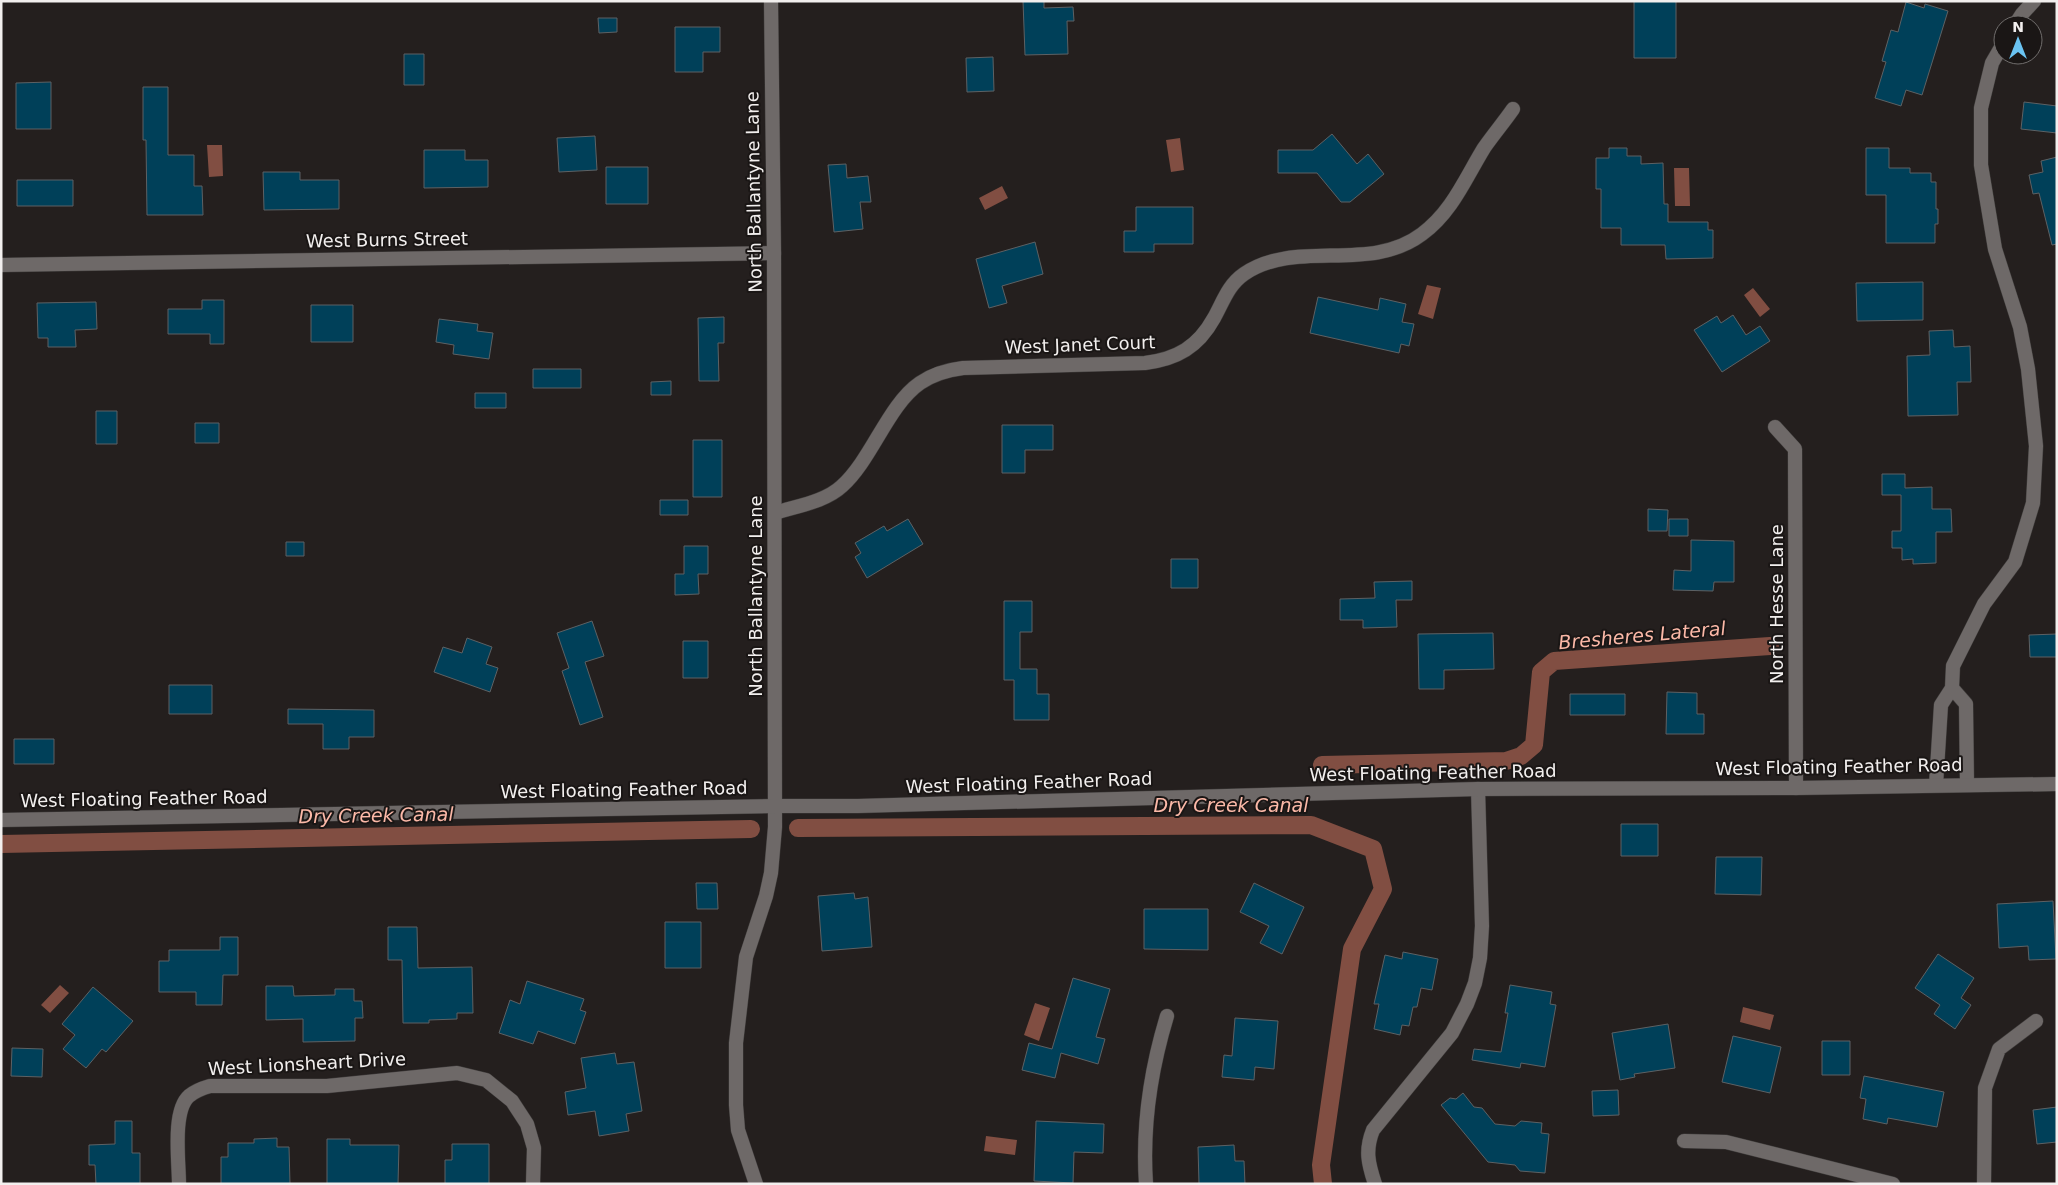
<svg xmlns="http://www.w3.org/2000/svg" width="2058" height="1185" font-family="'DejaVu Sans',sans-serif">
<rect width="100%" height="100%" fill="#241f1e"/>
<path fill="#814e42" d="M 1180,138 L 1184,170 L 1171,172 L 1166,140 Z
M 207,145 L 222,145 L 223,176 L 209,177 Z
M 1674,168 L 1689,168 L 1690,206 L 1675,206 Z
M 1002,186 L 1008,198 L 985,210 L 979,198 Z
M 1427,285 L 1441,288 L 1433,319 L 1418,314 Z
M 1753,288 L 1770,309 L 1760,317 L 1744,295 Z
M 60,985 L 69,993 L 50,1013 L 41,1005 Z
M 1035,1003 L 1050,1008 L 1039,1041 L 1024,1035 Z
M 1743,1007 L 1774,1015 L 1770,1030 L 1740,1022 Z
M 986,1136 L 1017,1140 L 1015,1155 L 984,1151 Z"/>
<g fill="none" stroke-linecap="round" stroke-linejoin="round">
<path stroke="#814e42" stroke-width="18" d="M 1322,765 L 1506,761 L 1521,756 L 1534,745 L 1541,672 L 1554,661 L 1770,646
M 798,828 L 1311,825 L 1373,849 L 1383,889 L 1352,949 L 1321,1165 L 1323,1184
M 1,844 L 751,829"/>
</g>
<path fill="#004059" stroke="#5d6164" d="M 1023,1 L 1044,1 L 1044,8 L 1073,7 L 1074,21 L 1067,21 L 1068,54 L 1025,55 Z
M 1634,1 L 1676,1 L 1676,58 L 1634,58 Z
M 1906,2 L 1924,8 L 1925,4 L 1948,11 L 1922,95 L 1906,90 L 1901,106 L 1875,98 L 1886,62 L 1882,61 L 1891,30 L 1898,32 Z
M 598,18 L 617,18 L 617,32 L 599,33 Z
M 675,27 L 720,27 L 720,52 L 703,52 L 703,72 L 675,72 Z
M 404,54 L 424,54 L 424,85 L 404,85 Z
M 993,57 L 994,91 L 967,92 L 966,58 Z
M 51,82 L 51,129 L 16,129 L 16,83 Z
M 143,87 L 168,87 L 168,155 L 194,155 L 194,186 L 202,186 L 203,215 L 147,215 L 146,140 L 143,140 Z
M 2024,102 L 2057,106 L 2057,133 L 2021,129 Z
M 1332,134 L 1357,164 L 1368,154 L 1384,174 L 1350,202 L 1341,202 L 1317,173 L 1278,173 L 1278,150 L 1313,150 Z
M 595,136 L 597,170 L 559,172 L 557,138 Z
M 1609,148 L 1627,148 L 1627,156 L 1641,156 L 1641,164 L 1663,163 L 1664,204 L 1668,204 L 1668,222 L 1708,222 L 1708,230 L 1713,230 L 1713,258 L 1666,259 L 1665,245 L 1621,245 L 1621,228 L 1601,228 L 1601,189 L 1596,189 L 1596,158 L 1609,158 Z
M 1866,148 L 1889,148 L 1889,168 L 1910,168 L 1910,173 L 1931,173 L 1931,182 L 1936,182 L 1936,209 L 1938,209 L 1938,224 L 1935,224 L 1935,243 L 1886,243 L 1886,195 L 1866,195 Z
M 424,150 L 465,150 L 465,160 L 488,160 L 488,187 L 424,188 Z
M 2057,157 L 2057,244 L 2052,245 L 2039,193 L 2033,194 L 2029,175 L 2043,172 L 2041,161 Z
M 846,164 L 847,178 L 868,176 L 871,202 L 860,202 L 863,229 L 834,232 L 828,165 Z
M 606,167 L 648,167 L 648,204 L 606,204 Z
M 263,172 L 300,172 L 300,180 L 339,180 L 339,209 L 264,210 Z
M 17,180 L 73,180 L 73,206 L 17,206 Z
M 1136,207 L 1193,207 L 1193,244 L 1154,244 L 1154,252 L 1124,252 L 1124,231 L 1136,231 Z
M 1035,242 L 1043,274 L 1002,286 L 1007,303 L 989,308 L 976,259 Z
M 1923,282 L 1923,320 L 1857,321 L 1856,283 Z
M 1318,297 L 1378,310 L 1380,298 L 1406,304 L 1402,322 L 1414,324 L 1409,346 L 1401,344 L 1399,353 L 1310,333 Z
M 202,300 L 224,300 L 224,344 L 210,344 L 210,334 L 168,334 L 168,309 L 202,309 Z
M 96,302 L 97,329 L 75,330 L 76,347 L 48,347 L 48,338 L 38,338 L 37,303 Z
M 311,305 L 353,305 L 353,342 L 311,342 Z
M 1733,315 L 1746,335 L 1760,326 L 1770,341 L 1722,372 L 1694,330 L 1717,316 L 1721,323 Z
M 724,317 L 724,343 L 718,343 L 719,381 L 699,381 L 698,318 Z
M 439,319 L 478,324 L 477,331 L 493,333 L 489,359 L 453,354 L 454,345 L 436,342 Z
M 1953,330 L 1954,347 L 1970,346 L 1971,382 L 1957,382 L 1958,415 L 1908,416 L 1907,356 L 1930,355 L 1929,331 Z
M 533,369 L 581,369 L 581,388 L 533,388 Z
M 671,381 L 671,395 L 651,395 L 651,382 Z
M 475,393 L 506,393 L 506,408 L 475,408 Z
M 96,411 L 117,411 L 117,444 L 96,444 Z
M 195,423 L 219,423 L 219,443 L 195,443 Z
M 1002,425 L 1053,425 L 1053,450 L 1025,450 L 1025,473 L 1002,473 Z
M 693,440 L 722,440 L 722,497 L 693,497 Z
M 1882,474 L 1905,474 L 1905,488 L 1932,487 L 1932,509 L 1951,509 L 1952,532 L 1936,532 L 1936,563 L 1913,564 L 1913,559 L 1902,560 L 1902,548 L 1892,548 L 1892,531 L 1901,531 L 1901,495 L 1882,495 Z
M 660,500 L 688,500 L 688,515 L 660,515 Z
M 1648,509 L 1668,510 L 1667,531 L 1648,531 Z
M 908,519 L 923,544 L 867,578 L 855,557 L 861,553 L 855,543 L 884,526 L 887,531 Z
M 1669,519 L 1688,519 L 1688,536 L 1669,536 Z
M 1691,540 L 1734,541 L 1734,582 L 1714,582 L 1713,591 L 1673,590 L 1674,570 L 1691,571 Z
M 286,542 L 304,542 L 304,556 L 286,556 Z
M 684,546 L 708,546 L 708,574 L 698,574 L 699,594 L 675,595 L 675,574 L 684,574 Z
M 1171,559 L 1198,559 L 1198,588 L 1171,588 Z
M 1412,581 L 1412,600 L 1396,600 L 1397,627 L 1363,628 L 1363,620 L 1340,620 L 1340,599 L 1375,598 L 1374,582 Z
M 1004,601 L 1032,601 L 1032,632 L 1020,632 L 1020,669 L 1037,669 L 1037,694 L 1049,694 L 1049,720 L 1014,720 L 1014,680 L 1004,680 Z
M 592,621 L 604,656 L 585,662 L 603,717 L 580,725 L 562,671 L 569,668 L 557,633 Z
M 1493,633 L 1494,669 L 1444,670 L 1444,689 L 1419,689 L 1418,634 Z
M 2057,634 L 2057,657 L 2030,657 L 2029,635 Z
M 467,638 L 492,647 L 486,664 L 498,668 L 490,692 L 434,672 L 443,647 L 462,653 Z
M 683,641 L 708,641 L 708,678 L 683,678 Z
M 169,685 L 212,685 L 212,714 L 169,714 Z
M 1667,692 L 1697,693 L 1697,714 L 1704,714 L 1704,734 L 1666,734 Z
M 1570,694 L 1625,694 L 1625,715 L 1570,715 Z
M 288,709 L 374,710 L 374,737 L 349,737 L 349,749 L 323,749 L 323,724 L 288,724 Z
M 14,739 L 54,739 L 54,764 L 14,764 Z
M 1621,824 L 1658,824 L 1658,856 L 1621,856 Z
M 1716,857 L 1762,857 L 1761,895 L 1715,894 Z
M 696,883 L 717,883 L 718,909 L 697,909 Z
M 1254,883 L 1304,907 L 1282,954 L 1260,943 L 1269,926 L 1240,912 Z
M 854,893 L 855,899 L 868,897 L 872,947 L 822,951 L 818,896 Z
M 2053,901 L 2056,959 L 2029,960 L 2028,946 L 1999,948 L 1997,904 Z
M 1144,909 L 1208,909 L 1208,950 L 1144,949 Z
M 665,922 L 701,922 L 701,968 L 665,968 Z
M 388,927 L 417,927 L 418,968 L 472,967 L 473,1013 L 457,1013 L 457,1019 L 429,1020 L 429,1023 L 403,1023 L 402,960 L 388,960 Z
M 220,937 L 238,937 L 238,975 L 223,975 L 222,1005 L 196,1005 L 196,992 L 159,992 L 159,961 L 169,961 L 169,950 L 220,950 Z
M 1403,952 L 1438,959 L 1432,990 L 1421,988 L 1417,1007 L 1413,1007 L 1409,1026 L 1402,1025 L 1400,1035 L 1374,1029 L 1379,1004 L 1374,1004 L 1385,955 L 1402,959 Z
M 1938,954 L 1974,978 L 1961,998 L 1971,1005 L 1955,1029 L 1934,1014 L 1940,1005 L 1915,988 Z
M 1073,978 L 1110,989 L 1096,1037 L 1105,1039 L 1098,1064 L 1061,1053 L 1055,1078 L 1022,1070 L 1029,1043 L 1052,1049 Z
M 527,981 L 584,999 L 580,1010 L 586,1012 L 575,1044 L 538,1031 L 533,1044 L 499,1033 L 510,1000 L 520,1004 Z
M 1510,985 L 1552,992 L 1550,1004 L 1556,1005 L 1545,1067 L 1521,1063 L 1520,1068 L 1472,1060 L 1474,1049 L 1501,1052 L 1508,1013 L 1505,1013 Z
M 266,986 L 293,986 L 294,996 L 335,995 L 335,989 L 354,989 L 354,1001 L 362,1001 L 363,1018 L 355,1018 L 355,1041 L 303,1042 L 303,1019 L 266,1020 Z
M 93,987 L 133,1021 L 106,1052 L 102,1049 L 86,1068 L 63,1049 L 75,1035 L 62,1024 Z
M 1235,1018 L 1278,1021 L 1274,1069 L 1255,1067 L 1254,1080 L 1222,1077 L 1224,1055 L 1232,1056 Z
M 1668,1024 L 1675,1068 L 1634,1074 L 1635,1077 L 1620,1080 L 1612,1033 Z
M 1733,1036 L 1781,1047 L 1770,1093 L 1722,1082 Z
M 1822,1041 L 1850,1041 L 1850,1075 L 1822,1075 Z
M 12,1048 L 43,1049 L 42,1077 L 11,1076 Z
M 615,1053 L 617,1064 L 634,1062 L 642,1111 L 626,1114 L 629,1131 L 599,1136 L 595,1111 L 568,1115 L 565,1092 L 586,1088 L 581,1058 Z
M 1864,1076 L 1944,1092 L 1937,1127 L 1888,1118 L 1887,1124 L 1863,1119 L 1866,1099 L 1860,1098 Z
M 1618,1090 L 1619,1115 L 1593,1116 L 1592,1091 Z
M 1463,1093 L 1474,1107 L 1482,1108 L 1495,1124 L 1515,1126 L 1521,1121 L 1542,1123 L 1541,1133 L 1549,1134 L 1545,1173 L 1520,1171 L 1515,1165 L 1488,1162 L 1441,1105 L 1450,1098 L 1456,1099 Z
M 2057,1107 L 2057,1142 L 2037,1144 L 2033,1110 Z
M 115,1121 L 132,1121 L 132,1153 L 140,1153 L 140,1184 L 96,1184 L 95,1165 L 89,1165 L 89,1145 L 115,1144 Z
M 1036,1121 L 1104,1124 L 1103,1153 L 1074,1152 L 1073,1183 L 1034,1181 Z
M 277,1138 L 277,1147 L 289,1147 L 290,1184 L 221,1184 L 221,1157 L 228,1157 L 228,1143 L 254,1143 L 254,1139 Z
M 327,1139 L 350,1139 L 350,1145 L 399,1145 L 398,1184 L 327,1184 Z
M 452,1144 L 489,1144 L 489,1184 L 445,1184 L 445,1160 L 452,1160 Z
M 1234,1145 L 1235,1161 L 1244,1161 L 1245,1184 L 1199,1184 L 1198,1147 Z"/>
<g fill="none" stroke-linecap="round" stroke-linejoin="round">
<g stroke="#3f3c3b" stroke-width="15">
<path id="minor" d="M 2015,25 L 2022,14 L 2034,1
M 1,265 L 774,253
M 1775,427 L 1795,449 L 1796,788
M 775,513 C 796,506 825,502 842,486 C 872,459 888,405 920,383 C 933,374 947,370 963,368 L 1145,363 C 1177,359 1198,347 1214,318 C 1223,302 1228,285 1244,274 C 1297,238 1369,274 1422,234 C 1452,212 1465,179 1484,148 C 1493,135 1504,122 1513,109
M 1952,688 L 1953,666 L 1984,604 L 2015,562 L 2033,503 L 2036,446 L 2028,369 L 2020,327 L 1995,249 L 1981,165 L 1981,108 L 1992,63 L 2003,44
M 1936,785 L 1941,705 L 1952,688 L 1966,704 L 1967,784
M 1684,1141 L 1726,1142 L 1893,1184
M 179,1184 C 179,1162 172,1111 189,1096 C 195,1091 203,1088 210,1086 L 327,1086 L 457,1073 L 486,1080 L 512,1101 L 527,1124 L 534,1148 L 533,1184
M 1146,1184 C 1142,1125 1150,1072 1167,1016
M 1375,1184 C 1368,1163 1365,1150 1373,1130 L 1452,1033 L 1467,1004 L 1475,983 L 1480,958 L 1482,926 L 1478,789
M 1984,1184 L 1985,1088 L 1999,1049 L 2036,1021"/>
</g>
<g stroke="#3f3c3b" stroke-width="15">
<path id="tertiary" d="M 756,1184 L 738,1130 L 736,1105 L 736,1043 L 746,957 L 766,896 L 771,873 L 775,827 L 774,253 L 771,1"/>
</g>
<g stroke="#3f3c3b" stroke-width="15">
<path id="secondary" d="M 1,820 L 776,806 L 858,806 L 1478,789 L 1796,788 L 2057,784"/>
</g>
<use href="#minor" stroke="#6e6968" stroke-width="14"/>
<use href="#tertiary" stroke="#6e6968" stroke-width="14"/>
<use href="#secondary" stroke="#6e6968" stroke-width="14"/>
</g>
<g text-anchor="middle" stroke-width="4" stroke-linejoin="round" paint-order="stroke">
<g font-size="18" fill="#f2efee" stroke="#1a1615">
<text transform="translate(754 192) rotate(-91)" y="6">North Ballantyne Lane</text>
<text transform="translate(387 240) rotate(-1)" y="6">West Burns Street</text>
<text transform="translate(1080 345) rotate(-2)" y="6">West Janet Court</text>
<text transform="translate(756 596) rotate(-90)" y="6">North Ballantyne Lane</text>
<text transform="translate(1777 604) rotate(-90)" y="6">North Hesse Lane</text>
<text transform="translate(1839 767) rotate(-1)" y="6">West Floating Feather Road</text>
<text transform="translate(1433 773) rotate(-1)" y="6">West Floating Feather Road</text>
<text transform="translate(1029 783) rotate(-2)" y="6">West Floating Feather Road</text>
<text transform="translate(624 790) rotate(-1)" y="6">West Floating Feather Road</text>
<text transform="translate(144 799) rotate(-1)" y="6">West Floating Feather Road</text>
<text transform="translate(307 1064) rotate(-3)" y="6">West Lionsheart Drive</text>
</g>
<g font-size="19" font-style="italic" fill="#fcb9a8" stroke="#1a1615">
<text transform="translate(1642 635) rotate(-5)" y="7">Bresheres Lateral</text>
<text x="1231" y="812">Dry Creek Canal</text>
<text transform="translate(376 815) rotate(-1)" y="7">Dry Creek Canal</text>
</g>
</g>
<rect width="2058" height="1185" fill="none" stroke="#f2efee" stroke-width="5"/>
<g transform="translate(2018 40)"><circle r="24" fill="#1a1615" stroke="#706d6c"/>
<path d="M0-4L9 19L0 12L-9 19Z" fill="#6ac3f1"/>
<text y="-8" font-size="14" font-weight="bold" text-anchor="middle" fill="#f2efee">N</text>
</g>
</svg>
